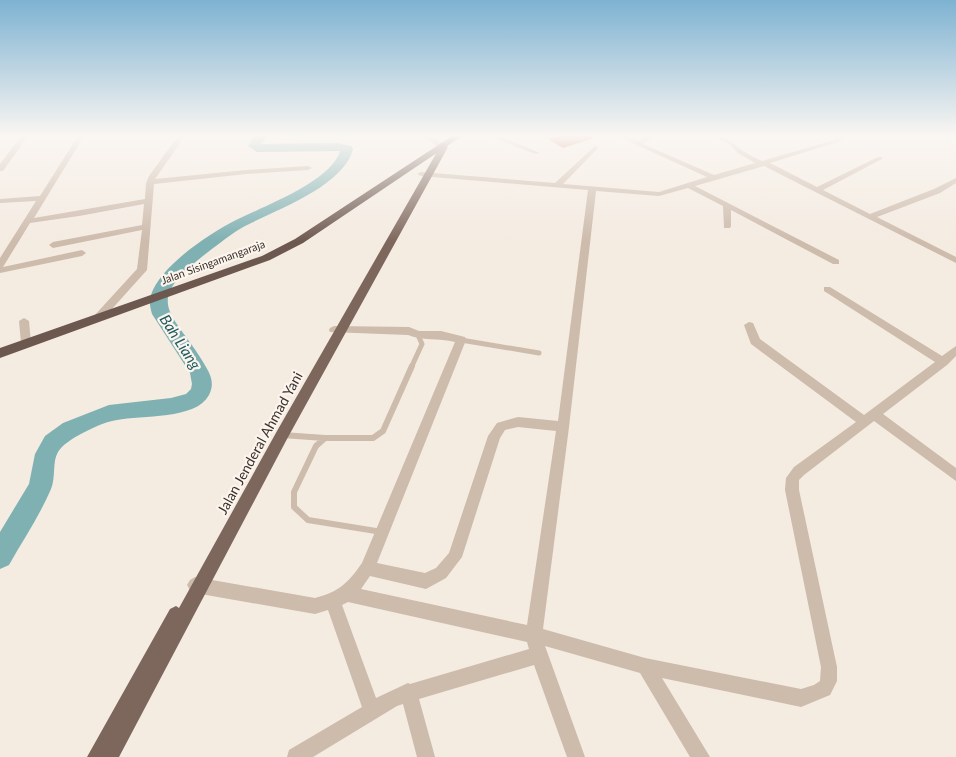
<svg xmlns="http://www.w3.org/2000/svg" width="956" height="757" font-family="Lato,sans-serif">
<rect width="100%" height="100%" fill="#f4ebe1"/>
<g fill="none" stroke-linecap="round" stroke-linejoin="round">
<path fill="#7fb0b2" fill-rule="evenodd" d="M 255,136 L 267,136 L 261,144 L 337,143 L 351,146 L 353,149 C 344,186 276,210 245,226 C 232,233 220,243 208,252 C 138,305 174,311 206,367 C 212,377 214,385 209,395 C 196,420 141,415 117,420 C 104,422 90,429 79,435 C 72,439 62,445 58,452 C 52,462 56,477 51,489 C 40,515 23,540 9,565 L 0,569 L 0,532 L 29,484 L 35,454 L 45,436 L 63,423 L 109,405 L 171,398 L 186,394 L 191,389 L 192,384 L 190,373 L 152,314 C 150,307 149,302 151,295 C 160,266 210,233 236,220 C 262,207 332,181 340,151 L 257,152 L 248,146 Z"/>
</g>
<path fill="#c8694b" d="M 558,136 L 590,136 L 594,138 L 563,148 L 548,139 Z"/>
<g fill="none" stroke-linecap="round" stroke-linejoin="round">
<path stroke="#cdbbac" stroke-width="5" d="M 461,340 L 539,353
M 411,368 L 422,344 L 418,335"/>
<path stroke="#cdbbac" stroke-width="6" d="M 282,435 L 325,438
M 382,532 L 308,520 L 294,507 L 294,492 L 316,446 L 325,438 L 373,438 L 383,431 L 412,366"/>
<path fill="#cdbbac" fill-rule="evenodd" d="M 21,136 L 28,136 L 3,171 L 0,171 L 0,164 Z
M 78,136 L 84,136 L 34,218 L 145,199 L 146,183 L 149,176 L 178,136 L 185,136 L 155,179 L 246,170 L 308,166 L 312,168 L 308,170 L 246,174 L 154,184 L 147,270 L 102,320 L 94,320 L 93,318 L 94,316 L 137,269 L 142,230 L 53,248 L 49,245 L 53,242 L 142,225 L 144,204 L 79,216 L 30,223 L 3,267 L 82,250 L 86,253 L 82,256 L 0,273 L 0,258 L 36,201 L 0,203 L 0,199 L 40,196 Z
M 489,136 L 499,136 L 540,153 L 535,154 Z
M 617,136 L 626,136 L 637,141 L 647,136 L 655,136 L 643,144 L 714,175 L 755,163 L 738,153 L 729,144 L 711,136 C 728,136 731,142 743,151 C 749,155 756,158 762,161 L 834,140 L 836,139 L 834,136 L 841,136 L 843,139 L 838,142 L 770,163 L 817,187 L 878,157 L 882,157 L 882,159 L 823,190 L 870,214 L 934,189 L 956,178 L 956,183 L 940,193 L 877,217 L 956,257 L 956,263 L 764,166 L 695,186 L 839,260 L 839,264 L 833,264 L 731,210 L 731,226 L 730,228 L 724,228 L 723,206 L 688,188 L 659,196 L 596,191 L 569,427 L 543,629 L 645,658 L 801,689 L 814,685 L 820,681 L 821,667 L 785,490 L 786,478 L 794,467 L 856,422 L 751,344 L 744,325 L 749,322 L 753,323 L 760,339 L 864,415 L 935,362 L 824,291 L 824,287 L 830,287 L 942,356 L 956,346 L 956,356 L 947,365 L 883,414 L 956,468 L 956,481 L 874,421 L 804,475 L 799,480 L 799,490 L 837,667 L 837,681 L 830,695 L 801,707 L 662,678 L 710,757 L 690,757 L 640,673 L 545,646 L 585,757 L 567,757 L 534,665 L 419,699 L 435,757 L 417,757 L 403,704 L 397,706 L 313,757 L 287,757 L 289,750 L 362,707 L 328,610 L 315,614 L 195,593 L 190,590 L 187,585 L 190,580 L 195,577 L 315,598 C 339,592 348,583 362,563 L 455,342 C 439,338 422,341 408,335 L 330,332 L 329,330 L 330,328 L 334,326 L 409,327 L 419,331 L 441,331 L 465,337 L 466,340 L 377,563 L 425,573 L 436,568 L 449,553 L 488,436 L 497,423 L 518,417 L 558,421 L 588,190 L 421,176 L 417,174 L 421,172 L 555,183 L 595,146 L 598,148 L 597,149 L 563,184 L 659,192 L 707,177 ZM 518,427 L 556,431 L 527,625 L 361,589 L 370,576 L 426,589 L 446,578 L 462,557 L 500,438 L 505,430 ZM 348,602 L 527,642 L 529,649 L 410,684 L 408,683 L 376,698 L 342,605 Z
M 24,318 L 29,321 L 31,343 L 26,347 L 21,343 L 19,321 Z"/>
<path fill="#cdbbac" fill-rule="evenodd" d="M 422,136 L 431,136 L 448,147 L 441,149 Z"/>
<path fill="#7d675c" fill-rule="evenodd" d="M 441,145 L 448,147 L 287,439 L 119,757 L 87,757 L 170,609 L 176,606 L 179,608 L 277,431 Z"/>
<path fill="#6c584f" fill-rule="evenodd" d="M 452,136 L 462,136 L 303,243 L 270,260 L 0,358 L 0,348 L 262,256 L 295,239 Z"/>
</g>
<linearGradient id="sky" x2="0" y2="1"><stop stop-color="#7eb2d2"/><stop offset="0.56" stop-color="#faf6f2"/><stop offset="1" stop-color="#faf6f2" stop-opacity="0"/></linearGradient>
<rect width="956" height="242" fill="url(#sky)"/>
<g text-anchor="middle" stroke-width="4.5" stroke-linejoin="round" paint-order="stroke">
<g font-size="11" fill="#3b302b" stroke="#fbf5ee">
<text transform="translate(213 262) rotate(-20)" y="4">Jalan Sisingamangaraja</text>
</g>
<g font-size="14" fill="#3b302b" stroke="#fbf5ee">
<text transform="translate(260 443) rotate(-61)" y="5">Jalan Jenderal Ahmad Yani</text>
</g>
<g font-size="15" font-style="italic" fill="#1f5a5e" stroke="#fbf5ee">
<text transform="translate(180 342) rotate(57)" y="5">Bah Liang</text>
</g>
</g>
</svg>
